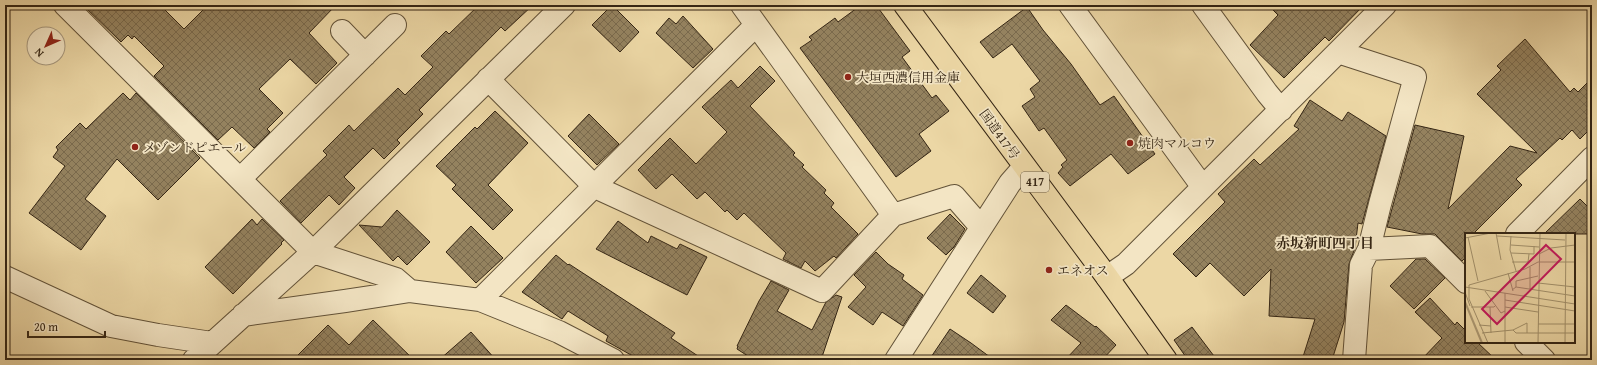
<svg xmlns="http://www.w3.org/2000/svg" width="1597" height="365" font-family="'Gentium Book Plus','Noto Serif JP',serif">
<defs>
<pattern id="building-cross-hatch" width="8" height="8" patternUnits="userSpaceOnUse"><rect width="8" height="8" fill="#94825f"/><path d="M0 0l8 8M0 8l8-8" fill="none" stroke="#7a6a4d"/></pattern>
</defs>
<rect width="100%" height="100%" fill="#ecd7a5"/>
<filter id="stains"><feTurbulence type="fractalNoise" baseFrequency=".005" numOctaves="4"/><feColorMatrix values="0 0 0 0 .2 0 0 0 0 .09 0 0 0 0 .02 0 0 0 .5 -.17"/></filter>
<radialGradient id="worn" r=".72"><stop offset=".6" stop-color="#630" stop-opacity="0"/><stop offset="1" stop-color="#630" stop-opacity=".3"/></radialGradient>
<path fill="url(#building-cross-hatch)" stroke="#342514" d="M 83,5 L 160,5 L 184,29 L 208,5 L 336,5 L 309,33 L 337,63 L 316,84 L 290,59 L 259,89 L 283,113 L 267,129 L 270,132 L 254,148 L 232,127 L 218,140 L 154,76 L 164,66 L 134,36 L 132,39 L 128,35 L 121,42 Z
M 479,5 L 533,5 L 505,31 L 501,27 L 419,110 L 423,114 L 397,140 L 400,143 L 384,159 L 373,148 L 344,177 L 355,188 L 339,205 L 329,195 L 301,223 L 280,201 L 327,155 L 323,151 L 349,125 L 354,131 L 398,88 L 405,95 L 433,67 L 421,56 L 446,31 L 449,34 Z
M 612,5 L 639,32 L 620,52 L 592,25 Z
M 861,5 L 876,5 L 910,51 L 902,57 L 932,98 L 936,95 L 949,111 L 919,134 L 931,151 L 896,177 L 800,48 L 812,40 L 809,37 L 835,18 L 838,22 Z
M 1268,5 L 1364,5 L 1329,41 L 1325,37 L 1284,78 L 1250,45 L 1278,15 Z
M 1027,7 L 1043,30 L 1071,64 L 1100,105 L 1114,96 L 1155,154 L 1128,174 L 1111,154 L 1070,186 L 1058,173 L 1063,167 L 1061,165 L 1067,160 L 1044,128 L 1039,131 L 1022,106 L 1035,97 L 1030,89 L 1040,81 L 1012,44 L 993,58 L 980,42 Z
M 683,16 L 713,49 L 693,68 L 656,33 L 669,18 L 676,24 Z
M 1525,39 L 1570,92 L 1574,88 L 1578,92 L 1592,78 L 1592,127 L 1580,139 L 1572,130 L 1562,140 L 1560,138 L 1516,179 L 1522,185 L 1473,234 L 1466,234 L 1466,257 L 1462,261 L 1435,234 L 1422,234 L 1387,227 L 1415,125 L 1464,136 L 1448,209 L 1510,146 L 1537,153 L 1477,94 L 1501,70 L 1497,66 Z
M 760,66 L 775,81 L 750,106 L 795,153 L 793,155 L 804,165 L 802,167 L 826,190 L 824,193 L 834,203 L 831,207 L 858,234 L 836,258 L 834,256 L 815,271 L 805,261 L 801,268 L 783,259 L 786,253 L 744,213 L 737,220 L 727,210 L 725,212 L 705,192 L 697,199 L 672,174 L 656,189 L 638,170 L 670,138 L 696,164 L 727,132 L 702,107 L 731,80 L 738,88 Z
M 123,93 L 130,100 L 136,93 L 200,158 L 158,200 L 117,159 L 85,199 L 106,216 L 81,250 L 29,213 L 65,166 L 53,157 L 58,150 L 56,147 L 80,123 L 86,129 Z
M 1310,100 L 1342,121 L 1348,112 L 1386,136 L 1362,224 L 1358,223 L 1355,248 L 1349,264 L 1344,322 L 1332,360 L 1302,360 L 1315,319 L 1269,316 L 1271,269 L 1244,296 L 1210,263 L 1196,277 L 1173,254 L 1225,202 L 1218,194 L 1254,159 L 1260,165 L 1299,129 L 1294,126 Z
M 495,111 L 528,143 L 488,185 L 513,210 L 493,230 L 452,189 L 456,185 L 436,166 L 475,127 L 477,129 Z
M 589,114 L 619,144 L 597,165 L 568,136 Z
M 1580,199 L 1592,211 L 1592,234 L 1544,234 Z
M 397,210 L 430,242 L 407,265 L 398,256 L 393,261 L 359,225 L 382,227 Z
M 950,214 L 965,229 L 954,247 L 946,255 L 927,238 Z
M 252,219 L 257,225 L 262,219 L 284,240 L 281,243 L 282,244 L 233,294 L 205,267 Z
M 618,221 L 648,243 L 651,236 L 677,249 L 680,244 L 707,257 L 687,295 L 596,249 Z
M 471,226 L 503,258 L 476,283 L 446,252 Z
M 876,252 L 888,264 L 904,275 L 902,279 L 923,295 L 903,326 L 882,312 L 873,325 L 848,307 L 866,287 L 854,275 Z
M 556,255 L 568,265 L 569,264 L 675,333 L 671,338 L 704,360 L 640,360 L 606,341 L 608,336 L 568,311 L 562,319 L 522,292 Z
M 1416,259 L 1425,259 L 1445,278 L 1414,309 L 1390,286 Z
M 981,275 L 1006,296 L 993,313 L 967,293 Z
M 771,281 L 789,290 L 777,311 L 812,330 L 826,302 L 836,295 L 842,297 L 821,360 L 754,360 L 737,349 L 738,346 L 737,346 L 759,301 Z
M 1430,298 L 1455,325 L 1457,322 L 1466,331 L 1466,342 L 1477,342 L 1496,360 L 1421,360 L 1442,338 L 1415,312 Z
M 1066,305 L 1095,327 L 1096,326 L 1116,345 L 1102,360 L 1065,360 L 1081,343 L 1051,320 Z
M 373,320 L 414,360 L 293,360 L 328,325 L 349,345 Z
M 1192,327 L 1217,360 L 1188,360 L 1174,340 Z
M 950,329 L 971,343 L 994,360 L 929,360 Z
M 471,332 L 496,360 L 439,360 Z"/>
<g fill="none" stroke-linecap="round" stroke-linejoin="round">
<g stroke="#625238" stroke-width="24">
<path id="minor" d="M 65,5 L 313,252 L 396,279 L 410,291
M 742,5 L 893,215 L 954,196 L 981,227
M 1070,5 L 1202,186
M 1203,5 L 1267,93 L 1281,110
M 342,31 L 365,55
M 1338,52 L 1415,77 L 1380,204 L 1369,249 L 1361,265 L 1354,360
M 488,79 L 595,187 L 822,291 L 893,215
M 240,179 L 395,25
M 1517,234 L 1592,158
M 1369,249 L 1430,246 L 1466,282
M 5,277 L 111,326 L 158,335 L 212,343
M 1107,277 L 1126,264 L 1385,5
M 480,300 L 756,25
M 243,315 L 345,301 L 410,291 L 480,300 L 559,332 L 613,360
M 1526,342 L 1544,360
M 194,360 L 313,252 L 564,5
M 896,360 L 1010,183 L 1024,167"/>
</g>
<g stroke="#342514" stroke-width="24">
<path id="trunk" d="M 905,5 L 1107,277 L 1166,360"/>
</g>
<use href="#minor" stroke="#f3e5c4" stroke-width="22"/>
<use href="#trunk" stroke="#ecd7a5" stroke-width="22"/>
</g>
<g fill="#8f2418" stroke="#f3e5c4" stroke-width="1.5">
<circle cx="848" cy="77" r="4"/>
<circle cx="1130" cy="143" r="4"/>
<circle cx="135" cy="147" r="4"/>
<circle cx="1049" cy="270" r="4"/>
</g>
<g text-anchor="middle" stroke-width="3.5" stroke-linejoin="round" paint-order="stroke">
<rect fill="#f3e5c4" stroke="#6d5f49" stroke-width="1" x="1021" y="172" width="28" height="20" rx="3"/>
<g font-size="12" font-weight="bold" fill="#342514">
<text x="1035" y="186">417</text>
</g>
<g font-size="13" fill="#342514" stroke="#f3e5c4" text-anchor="start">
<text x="856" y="82">大垣西濃信用金庫</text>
<text x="1138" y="148">焼肉マルコウ</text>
<text x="143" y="152">メゾンドピエール</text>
<text x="1057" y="275">エネオス</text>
</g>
<g font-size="13" fill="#342514" stroke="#f3e5c4">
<text transform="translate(1000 134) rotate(54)" y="5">国道417号</text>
</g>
<g font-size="14" font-weight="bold" fill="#342514" stroke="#f3e5c4">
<text x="1325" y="248">赤坂新町四丁目</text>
</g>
</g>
<g transform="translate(1465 233)">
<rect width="110" height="110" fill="#ecd7a5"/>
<path fill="none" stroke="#ad9a74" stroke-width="2" d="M 0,69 L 17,110"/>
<path fill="none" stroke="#a2906b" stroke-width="1" d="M 31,0 L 36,27M 32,3 L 100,7M 46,3 L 45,17 L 51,38M 3,4 L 13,48M 0,5 L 26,0M 46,12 L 74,14M 46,20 L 69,21 L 69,13M 74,21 L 86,15 L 110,12M 47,29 L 63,29 L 64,21M 43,40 L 48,58M 73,50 L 110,54M 0,54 L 110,71M 51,54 L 51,48 L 73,43M 65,56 L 65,34M 47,57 L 51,54 L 110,63M 20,58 L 36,80 L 40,78M 0,59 L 5,73M 40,67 L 110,78M 6,74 L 29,74 L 31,72M 25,74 L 26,100M 40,74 L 73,79M 73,91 L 110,91M 14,92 L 26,93M 48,97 L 62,90 L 62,100M 17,100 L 48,97 L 51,100 L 110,100M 23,110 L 4,66 L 4,52 L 60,36 L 73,29 L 110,29M 40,110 L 40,60M 73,110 L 75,0M 100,110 L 101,0"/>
<path fill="#c2185b" fill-opacity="0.15" stroke="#c2185b" stroke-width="2" d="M 81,12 L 96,26 L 32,91 L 17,76 Z"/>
<rect width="110" height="110" fill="none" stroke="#342514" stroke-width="2"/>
</g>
<rect width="1597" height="365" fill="none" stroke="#ecd7a5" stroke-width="20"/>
<rect x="6" y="6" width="1585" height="353" fill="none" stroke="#342514" stroke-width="2"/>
<rect x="10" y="10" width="1577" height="345" fill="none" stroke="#342514"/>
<g transform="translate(46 46) rotate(225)"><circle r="19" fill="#f3e5c4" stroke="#a7987e"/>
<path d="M0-3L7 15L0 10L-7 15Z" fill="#8f2418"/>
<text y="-6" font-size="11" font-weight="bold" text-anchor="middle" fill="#342514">N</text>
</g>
<path d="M28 331v6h77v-6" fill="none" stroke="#342514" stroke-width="2"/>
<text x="34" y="331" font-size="12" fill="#342514" stroke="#f3e5c4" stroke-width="3" paint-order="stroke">20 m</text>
<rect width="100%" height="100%" filter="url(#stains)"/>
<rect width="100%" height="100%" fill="url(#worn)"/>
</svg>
